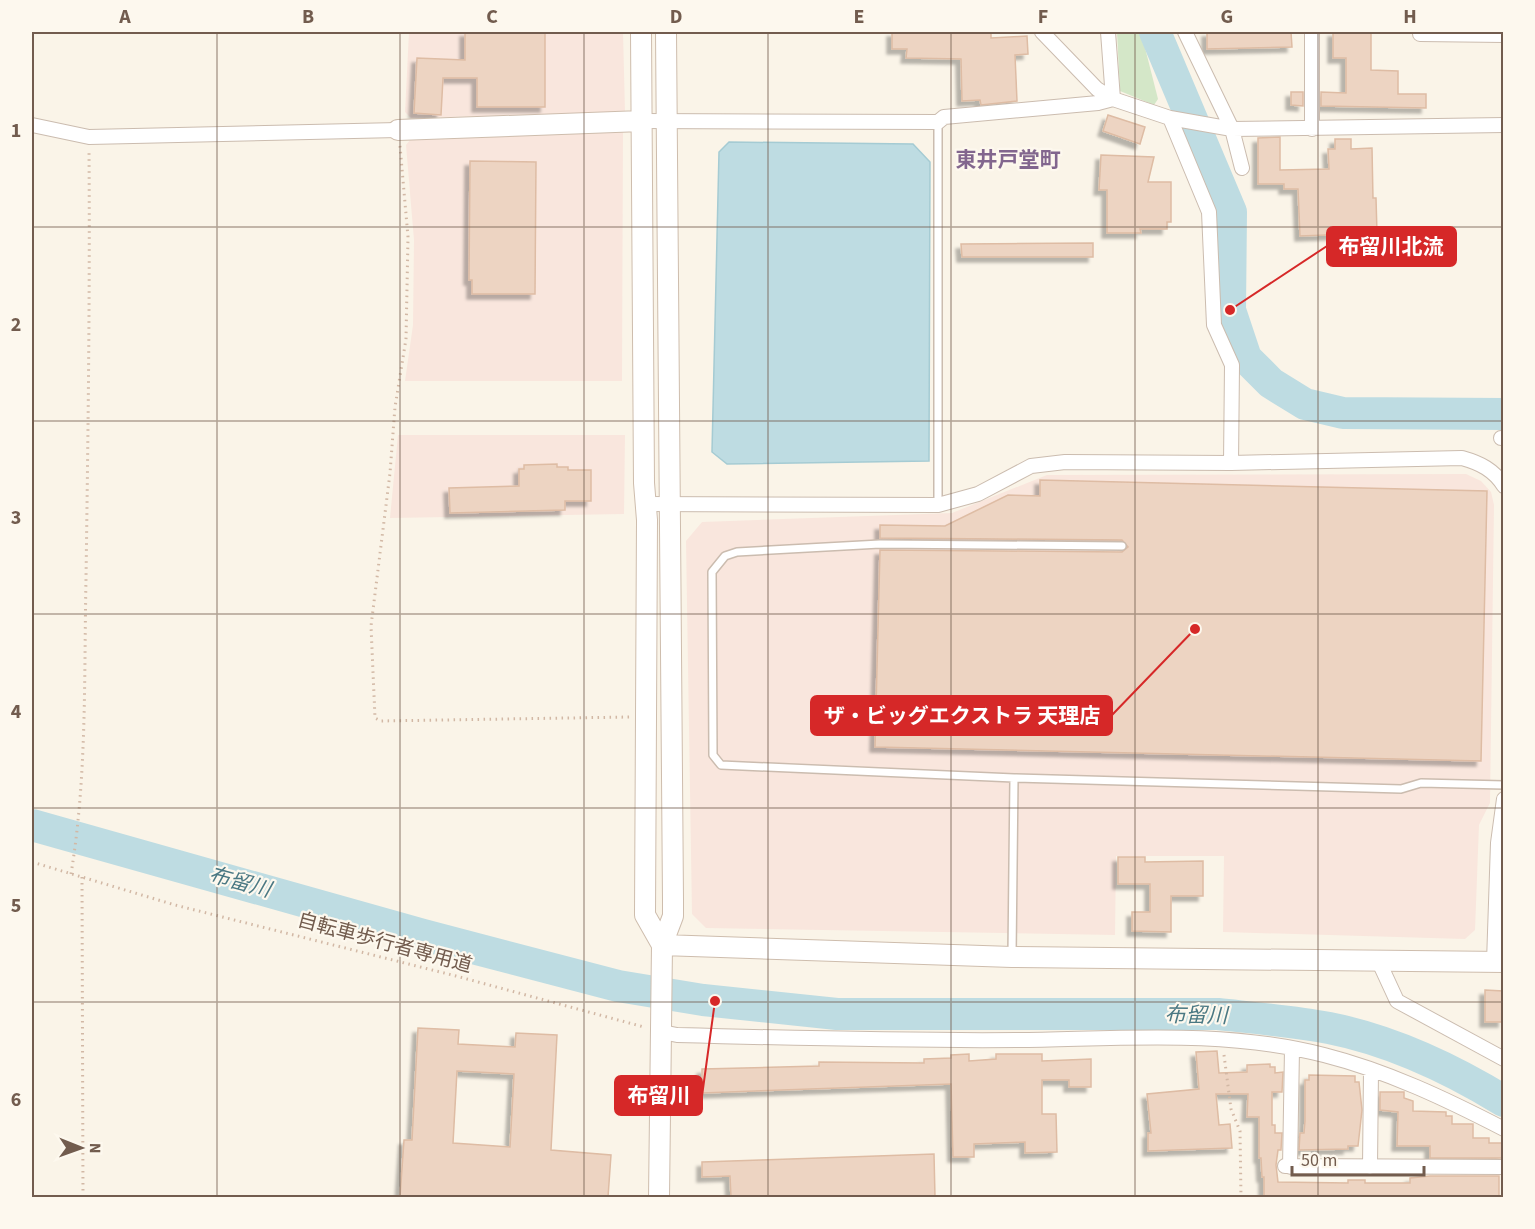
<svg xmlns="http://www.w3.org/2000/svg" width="1535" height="1229" font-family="'Source Sans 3','Noto Sans JP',sans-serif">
<defs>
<filter id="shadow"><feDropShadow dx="-5" dy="5" stdDeviation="1.5" flood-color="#0004"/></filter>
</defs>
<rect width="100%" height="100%" fill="#faf4e8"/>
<path fill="#f9e6dd" d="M 409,32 L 623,32 L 625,112 L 411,118 L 405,112 Z
M 623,132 L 622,381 L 405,381 L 413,325 L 414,240 L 406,145 L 410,140 Z
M 398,435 L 625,435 L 624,514 L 390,518 Z
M 1466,474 L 1481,481 L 1491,492 L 1494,505 L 1490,803 L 1479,825 L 1475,930 L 1465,939 L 1223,932 L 1224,856 L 1116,856 L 1115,935 L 706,928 L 692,914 L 686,541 L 702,522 L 952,513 L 1047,475 Z"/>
<path fill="#d4e7c8" d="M 1117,32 L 1141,32 L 1158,99 L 1154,105 L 1120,91 Z"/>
<path fill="#bedce2" stroke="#a5cbd3" stroke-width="1.5" d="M 729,142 L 913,144 L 930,162 L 929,461 L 727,464 L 712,452 L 719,152 Z"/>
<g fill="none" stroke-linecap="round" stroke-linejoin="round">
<path stroke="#bedce2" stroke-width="32" d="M 1155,32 L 1231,212 L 1230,310 L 1246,358 L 1271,383 L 1305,404 L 1343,413 L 1504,414
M 32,825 L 423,935 L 618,986 L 703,1000 L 837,1014 L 1218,1014 C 1255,1018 1292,1021 1329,1028 C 1390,1040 1450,1068 1504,1101"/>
</g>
<path fill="#edd4c2" stroke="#debca4" stroke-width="1.5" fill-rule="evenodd" filter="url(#shadow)" d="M 465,32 L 545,32 L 545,107 L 477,107 L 477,78 L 443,78 L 441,115 L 414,113 L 417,58 L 465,60 Z
M 892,32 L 991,32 L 991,38 L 1027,36 L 1028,54 L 1015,55 L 1017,101 L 981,105 L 980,100 L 962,101 L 961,59 L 906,58 L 907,49 L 892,49 Z
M 1207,32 L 1291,32 L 1292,47 L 1207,49 Z
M 1333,32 L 1371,32 L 1371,70 L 1398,71 L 1398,94 L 1426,94 L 1426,108 L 1321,106 L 1321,92 L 1346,93 L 1346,58 L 1333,58 Z
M 1291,92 L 1303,92 L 1303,106 L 1291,105 Z
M 1108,115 L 1145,127 L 1140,144 L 1103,131 Z
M 1280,137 L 1280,170 L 1329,169 L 1328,149 L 1335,149 L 1335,139 L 1351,139 L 1351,149 L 1372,148 L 1373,198 L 1376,198 L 1377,233 L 1300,236 L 1298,189 L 1284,189 L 1284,184 L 1258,184 L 1258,138 Z
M 1101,155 L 1154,157 L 1148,182 L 1171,182 L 1171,222 L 1167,222 L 1167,229 L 1140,229 L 1141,233 L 1107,233 L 1107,190 L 1099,190 Z
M 470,161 L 536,162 L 535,294 L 472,294 L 472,280 L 469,280 Z
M 1093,243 L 1093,257 L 962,257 L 961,244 Z
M 557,464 L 557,467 L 568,467 L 568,470 L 591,470 L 591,501 L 565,501 L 565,510 L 450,513 L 449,488 L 519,486 L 519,469 L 524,469 L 524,465 Z
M 1040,480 L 1487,491 L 1481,761 L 875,747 L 880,550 L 1122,552 L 1128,547 L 1122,540 L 880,538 L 880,525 L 945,526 L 1008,495 L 1040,496 Z
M 1118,857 L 1145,857 L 1145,862 L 1203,861 L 1203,896 L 1171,896 L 1171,932 L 1132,931 L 1132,912 L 1150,912 L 1150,884 L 1118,884 Z
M 1485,990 L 1503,991 L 1503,1022 L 1485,1022 Z
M 418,1028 L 459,1030 L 458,1044 L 515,1047 L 516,1033 L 557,1035 L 551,1150 L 611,1155 L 608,1197 L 400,1197 L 404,1140 L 412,1140 ZM 457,1071 L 514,1074 L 510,1147 L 453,1143 Z
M 1217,1051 L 1219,1073 L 1247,1072 L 1247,1065 L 1270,1064 L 1270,1067 L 1275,1067 L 1275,1073 L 1283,1072 L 1282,1092 L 1272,1092 L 1272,1125 L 1275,1125 L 1275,1133 L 1282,1133 L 1281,1150 L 1278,1150 L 1276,1165 L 1278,1182 L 1348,1183 L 1348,1180 L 1365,1180 L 1365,1183 L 1410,1183 L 1410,1178 L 1430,1176 L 1499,1176 L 1499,1197 L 1264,1197 L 1264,1177 L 1262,1177 L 1261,1158 L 1259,1158 L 1259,1117 L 1247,1117 L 1248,1094 L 1216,1094 L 1219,1125 L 1230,1124 L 1232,1148 L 1148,1151 L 1148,1133 L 1151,1133 L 1147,1094 L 1199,1089 L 1196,1052 Z
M 969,1054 L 969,1061 L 996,1059 L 996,1054 L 1042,1054 L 1042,1061 L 1091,1059 L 1091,1087 L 1069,1087 L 1069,1080 L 1042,1080 L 1042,1114 L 1056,1114 L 1057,1152 L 1025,1153 L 1025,1142 L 974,1144 L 974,1157 L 953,1157 L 951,1084 L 702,1093 L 702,1069 L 819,1066 L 819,1062 L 924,1063 L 924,1059 L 951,1058 L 951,1055 Z
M 1309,1075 L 1355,1076 L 1355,1082 L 1359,1082 L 1362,1110 L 1358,1146 L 1348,1146 L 1348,1149 L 1299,1150 L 1300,1133 L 1304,1133 L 1305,1121 L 1305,1080 L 1309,1080 Z
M 1380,1092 L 1404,1092 L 1404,1098 L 1413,1101 L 1413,1111 L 1446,1112 L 1446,1116 L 1452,1116 L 1452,1124 L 1473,1124 L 1473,1138 L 1489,1138 L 1489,1143 L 1503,1143 L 1503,1158 L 1430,1158 L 1430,1146 L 1397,1146 L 1398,1112 L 1380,1110 Z
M 934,1154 L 935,1197 L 731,1197 L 730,1176 L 702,1177 L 702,1162 Z"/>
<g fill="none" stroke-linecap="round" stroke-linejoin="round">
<g stroke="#cbbcaf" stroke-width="10">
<path id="lane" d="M 938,122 L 938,505
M 1122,546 L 880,544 L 737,552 L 725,556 L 712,572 L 713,755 L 721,765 L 1014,778 L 1401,789 L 1421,783 L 1504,785
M 1012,954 L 1014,778"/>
</g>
<g stroke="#cbbcaf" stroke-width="16">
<path id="street" d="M 1042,32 L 1097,89 L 1113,99 L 1170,118 L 1232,129 L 1504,125
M 1108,32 L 1113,99
M 1185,32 L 1232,129 L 1242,168
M 1420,34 L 1504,35
M 1170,118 L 1209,212 L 1214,325 L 1232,365 L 1231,463
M 642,121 L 938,122 L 944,117 L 1098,103 L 1113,99
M 32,125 L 89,137 L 398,130
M 1312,129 L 1312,32
M 1501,438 L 1504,438
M 646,504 L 938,505 L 978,494 L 1031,466 L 1065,462 L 1231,463 L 1462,458 C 1480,463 1494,470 1504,486
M 1379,962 L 1397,1001 L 1504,1059
M 1494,962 L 1498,843 L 1504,799
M 662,1032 L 677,1035 C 790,1038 903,1041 1017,1040 C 1118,1039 1224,1029 1324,1055 C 1387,1071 1446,1099 1504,1129
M 1285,1166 L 1504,1167
M 1290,1167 L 1292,1049
M 1370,1167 L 1371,1070"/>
</g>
<g stroke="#cebdad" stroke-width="22">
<path id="secondary" d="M 641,32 L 644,483 L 647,520 L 645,915 L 662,945
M 398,130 L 642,121
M 662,945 L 1012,957 L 1504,962
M 659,1198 L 662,945 L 673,916 L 673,900 L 666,32"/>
</g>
<path stroke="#d2b8a5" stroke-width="3" stroke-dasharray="1.5 4.5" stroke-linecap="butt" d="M 400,146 L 408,237 L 406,339 L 395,407 L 390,473 L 371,626 L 375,718 L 381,721 L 630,717
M 32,862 L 175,905 L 456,976 L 644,1027
M 71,874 C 87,777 84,677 86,579 C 88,436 90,293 89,150
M 82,877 L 83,1198
M 1224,1055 L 1231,1109 L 1240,1131 L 1241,1198"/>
<use href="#lane" stroke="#fff" stroke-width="7"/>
<use href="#street" stroke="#fff" stroke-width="14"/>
<use href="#secondary" stroke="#fff" stroke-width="20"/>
</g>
<path fill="none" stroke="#725c4e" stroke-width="1.5" stroke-opacity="0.55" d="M 217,32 L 217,1198M 400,32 L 400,1198M 584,32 L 584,1198M 768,32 L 768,1198M 951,32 L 951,1198M 1135,32 L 1135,1198M 1318,32 L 1318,1198M 32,227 L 1504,227M 32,421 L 1504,421M 32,614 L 1504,614M 32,808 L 1504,808M 32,1002 L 1504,1002"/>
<g text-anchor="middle" stroke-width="4.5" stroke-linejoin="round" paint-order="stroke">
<g font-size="20" fill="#725c4e" stroke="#fdf8ee">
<text transform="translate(385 942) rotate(15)" y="7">自転車歩行者専用道</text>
</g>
<g font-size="21" font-weight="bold" fill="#82668e" stroke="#fdf8ee">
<text x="1008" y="167">東井戸堂町</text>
</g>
<g font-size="21" font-style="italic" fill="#4a7883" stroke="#fdf8ee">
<text transform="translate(240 882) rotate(15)" y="7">布留川</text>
<text transform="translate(1196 1015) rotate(1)" y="7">布留川</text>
</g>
</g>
<path fill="none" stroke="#d62828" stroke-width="2" d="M1230 310L1327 246M1195 629L1112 715M715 1001L702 1096"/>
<g fill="#d62828" stroke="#fdf8ee" stroke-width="2">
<circle cx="1230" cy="310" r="6"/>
<circle cx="1195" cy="629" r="6"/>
<circle cx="715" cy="1001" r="6"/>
</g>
<g fill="#d62828" stroke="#d62828" stroke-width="2">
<rect x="1327" y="227" width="129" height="39" rx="6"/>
<rect x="811" y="696" width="301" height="39" rx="6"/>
<rect x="615" y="1076" width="87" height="39" rx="6"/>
</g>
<g font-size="21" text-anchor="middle" font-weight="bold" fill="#fff">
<text x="1391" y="254">布留川北流</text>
<text x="962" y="723">ザ・ビッグエクストラ 天理店</text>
<text x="659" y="1103">布留川</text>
</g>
<rect width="1535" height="1229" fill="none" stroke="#fdf8ee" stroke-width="66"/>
<g transform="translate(81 1148) rotate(91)" stroke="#fdf8ee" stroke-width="4.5" paint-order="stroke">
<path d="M0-4.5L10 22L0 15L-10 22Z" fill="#725c4e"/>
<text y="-9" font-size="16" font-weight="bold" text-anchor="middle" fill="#725c4e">N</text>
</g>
<path d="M1292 1166v9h132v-9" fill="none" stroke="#725c4e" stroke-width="3"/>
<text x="1301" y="1166" font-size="18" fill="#725c4e" stroke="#fdf8ee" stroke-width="4.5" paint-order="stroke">50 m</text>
<rect x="33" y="33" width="1469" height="1163" fill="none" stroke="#725c4e" stroke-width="2"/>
<g font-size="20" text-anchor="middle" font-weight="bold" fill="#725c4e">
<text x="125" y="23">A</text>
<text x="308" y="23">B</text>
<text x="492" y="23">C</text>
<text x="676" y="23">D</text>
<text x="859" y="23">E</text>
<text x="1043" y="23">F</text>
<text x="1227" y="23">G</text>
<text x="1410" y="23">H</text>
<text x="16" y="137">1</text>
<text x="16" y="331">2</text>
<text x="16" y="524">3</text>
<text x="16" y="718">4</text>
<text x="16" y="912">5</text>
<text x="16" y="1106">6</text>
</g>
</svg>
